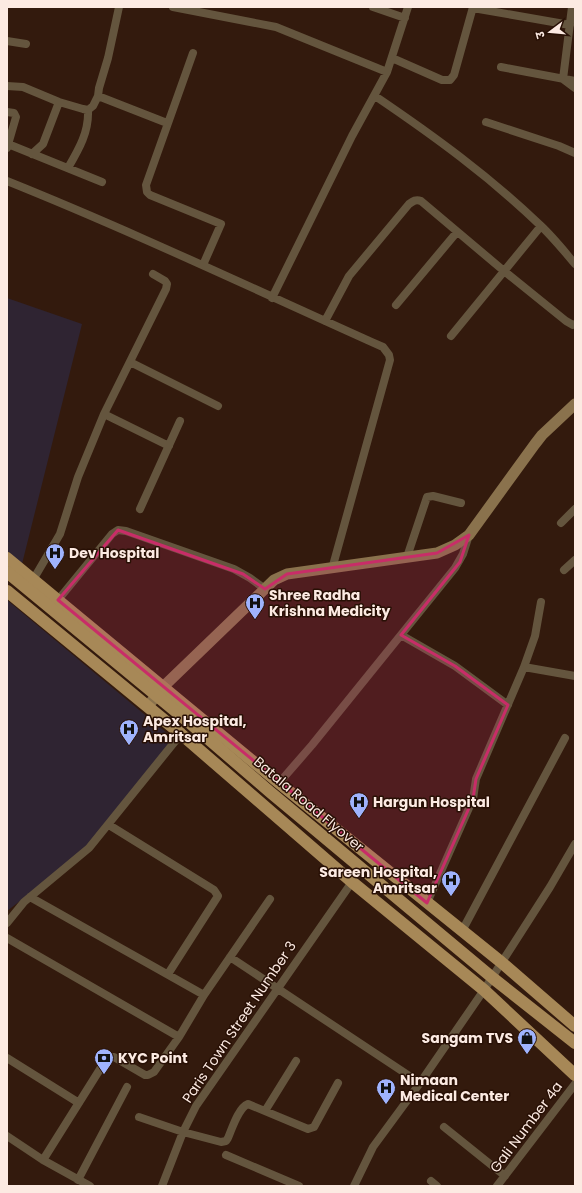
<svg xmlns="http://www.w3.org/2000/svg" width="582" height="1193" font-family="Poppins,'Noto Sans Devanagari',sans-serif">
<rect width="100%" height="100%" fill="#331a0d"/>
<path fill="#2f2432" d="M 7,298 L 82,324 L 22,564 L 7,551 Z
M 7,600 L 174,739 L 90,847 L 7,911 Z"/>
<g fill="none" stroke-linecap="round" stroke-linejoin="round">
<path stroke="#64553e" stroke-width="8" d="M 173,7 L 276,27 L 387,72
M 373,7 L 405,18
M 572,7 L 563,79 L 575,88
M 473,8 L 570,25
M 7,41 L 26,44
M 193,53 L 146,185 L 147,192 L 150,195 L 221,224 L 203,265
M 392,58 L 442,80 L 450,80 L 454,75 L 473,7
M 501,67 L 575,81
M 7,86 L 23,87 L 59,102 L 83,109 L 88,110 L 93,106 L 98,96 L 99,88 L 108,58 L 119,7
M 98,96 L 167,123
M 375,96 C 434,136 489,176 540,225 C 553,237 564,251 575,264
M 7,112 L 14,113 L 16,117 L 7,148
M 486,122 L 559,146 L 575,153
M 8,144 L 102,182
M 32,154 L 43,144 L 59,102
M 68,168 C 79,149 89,132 88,110
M 7,181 C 134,232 258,291 383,347 L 389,355 L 390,360 L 332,569
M 272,298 L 352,136 L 387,72 L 408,7
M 396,305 L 457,232
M 325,321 L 349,276 L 409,204 C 413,201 416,199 421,201 L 504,271 L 566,321 L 573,325 L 575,324
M 451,336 L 541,226
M 130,362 L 218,406
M 104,414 L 169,446
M 140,509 L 180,421
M 561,523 L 575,509
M 407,557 L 427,497 L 433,496 L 461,503
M 564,570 L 575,560
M 33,580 L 60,534 L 78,477 L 104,414 L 166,289 L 167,284 L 165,281 L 153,274
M 58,600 L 112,534 L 118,530 L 126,531 L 234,569 L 250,578 L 265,589
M 401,635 L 455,666 L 508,705
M 524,667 L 535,636 L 541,602
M 279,783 L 312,745 L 455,568 L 463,554 L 469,535
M 109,825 L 214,890 L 218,896 L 168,974
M 30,897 L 204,995
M 427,903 L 473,799 L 476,779 L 524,667 L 575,676
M 7,923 L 24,902 L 89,848 L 181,734
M 462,931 L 565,738
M 7,938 L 179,1037
M 230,957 L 420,1083
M 7,1058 L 79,1103
M 265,1111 L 296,1061
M 139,1117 L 183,1132 L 221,1142 L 226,1141 L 228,1138 C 232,1129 238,1108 248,1104 L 308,1129 L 314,1127 L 338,1083
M 444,1127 L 505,1176
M 7,1136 L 43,1160 L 90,1186
M 226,1155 L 299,1186
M 43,1160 L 107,1058 L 114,1057 L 145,1075 L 148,1075 L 154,1072 L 179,1037 L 204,995 L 270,899
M 78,1180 L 127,1087
M 431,1181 L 437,1186
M 162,1186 L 183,1132 L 196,1106 L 352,882
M 354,1186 L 373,1147 L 420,1083 L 484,990 L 550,887 L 575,844
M 497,1186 L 575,1084"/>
<path stroke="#8a724d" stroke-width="11" d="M 148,706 L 163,687 L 274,580 L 287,574 L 437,553 L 455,545 L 469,535 L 535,444 L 542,435 L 575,404"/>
<path stroke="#a78857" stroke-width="12" d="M 7,558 L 279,783 L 501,962 L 575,1026
M 7,591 L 181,734 L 352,882 L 484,990 L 575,1075"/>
<path stroke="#a78857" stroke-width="12" d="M 7,572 L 190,723 L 270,792 L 494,979 L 575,1043"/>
</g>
<path fill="#c82d68" fill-opacity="0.2" stroke="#c82d68" stroke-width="3" stroke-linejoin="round" d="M 118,530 L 243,574 L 265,589 L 287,574 L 437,553 L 469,535 L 460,562 L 401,635 L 455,666 L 508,705 L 476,779 L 473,799 L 427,903 L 58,600 Z"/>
<defs>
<g id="hospital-pin" transform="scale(1)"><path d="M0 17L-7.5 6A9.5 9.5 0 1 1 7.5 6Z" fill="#9fb3fd" stroke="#281005"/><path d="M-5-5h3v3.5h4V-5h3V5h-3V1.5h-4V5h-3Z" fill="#111"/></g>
<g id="shop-pin" transform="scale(1)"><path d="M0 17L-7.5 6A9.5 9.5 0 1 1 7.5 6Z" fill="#9fb3fd" stroke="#281005"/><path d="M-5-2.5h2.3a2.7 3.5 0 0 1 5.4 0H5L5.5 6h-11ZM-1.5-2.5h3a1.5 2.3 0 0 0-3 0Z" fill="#111"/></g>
<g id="bank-pin" transform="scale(1)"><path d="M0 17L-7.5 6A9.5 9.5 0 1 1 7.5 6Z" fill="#9fb3fd" stroke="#281005"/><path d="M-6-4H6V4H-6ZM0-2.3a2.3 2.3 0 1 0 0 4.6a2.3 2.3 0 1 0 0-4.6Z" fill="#111"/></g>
</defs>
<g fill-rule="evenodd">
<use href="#hospital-pin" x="55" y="553"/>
<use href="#hospital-pin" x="255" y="603"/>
<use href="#hospital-pin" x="129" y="729"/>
<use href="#hospital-pin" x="359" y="802"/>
<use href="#hospital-pin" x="451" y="880"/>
<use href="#shop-pin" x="527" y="1038"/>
<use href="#bank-pin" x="104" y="1058"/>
<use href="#hospital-pin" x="386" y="1088"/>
</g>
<g text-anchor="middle" stroke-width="3" stroke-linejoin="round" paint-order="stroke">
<g font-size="14" font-weight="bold" fill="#fceae2" stroke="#281005" text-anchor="start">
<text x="69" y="558">Dev Hospital</text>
<text x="269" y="600">Shree Radha<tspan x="269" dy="16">Krishna Medicity</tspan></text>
<text x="143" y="726">Apex Hospital,<tspan x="143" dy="16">Amritsar</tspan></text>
<text x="373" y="807">Hargun Hospital</text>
<text x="437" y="877" text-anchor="end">Sareen Hospital,<tspan x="437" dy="16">Amritsar</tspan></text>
<text x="513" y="1043" text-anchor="end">Sangam TVS</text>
<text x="118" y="1063">KYC Point</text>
<text x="400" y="1085">Nimaan<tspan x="400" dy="16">Medical Center</tspan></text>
</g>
<g font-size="14" fill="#fceae2" stroke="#281005">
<text transform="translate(309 804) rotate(40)" y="5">Batala Road Flyover</text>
<text transform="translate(239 1022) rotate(-56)" y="5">Paris Town Street Number 3</text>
<text transform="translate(526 1127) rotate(-53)" y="5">Gali Number 4a</text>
</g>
</g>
<rect width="582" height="1193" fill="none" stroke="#fceae2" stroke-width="16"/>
<g transform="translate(550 32) rotate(254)" stroke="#281005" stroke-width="3" paint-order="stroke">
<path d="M0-3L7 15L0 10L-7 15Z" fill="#fceae2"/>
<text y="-6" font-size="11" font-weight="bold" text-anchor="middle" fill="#fceae2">उ</text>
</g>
</svg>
